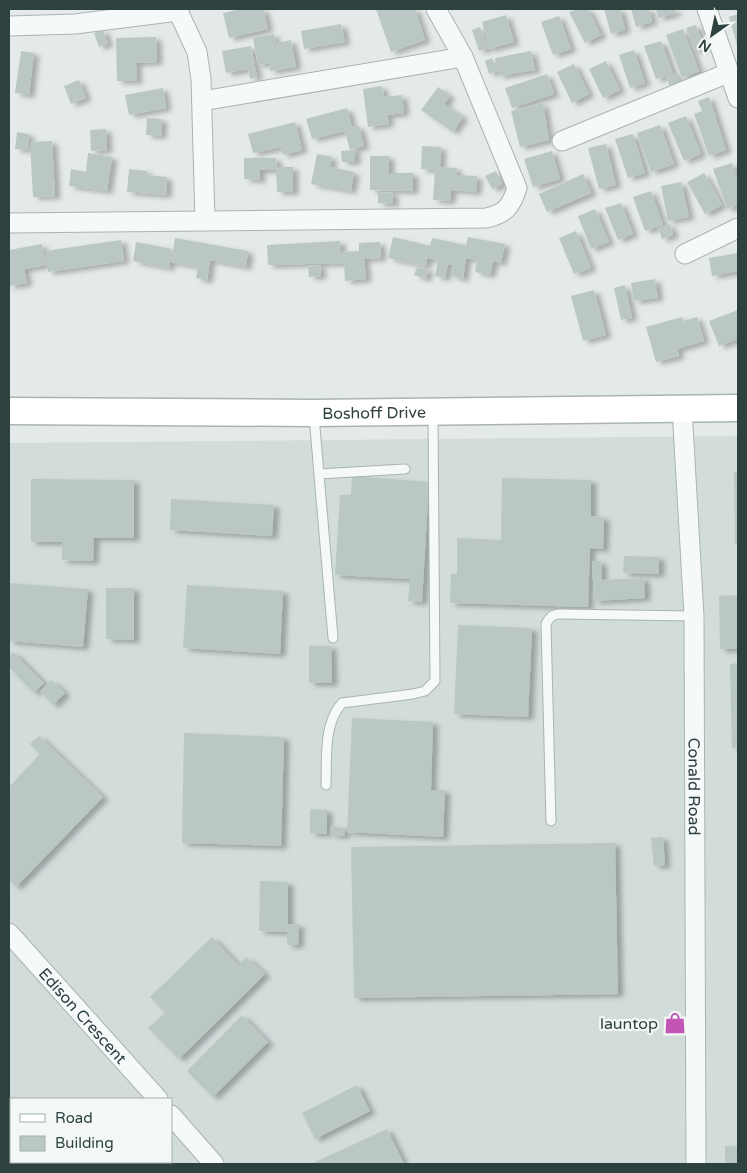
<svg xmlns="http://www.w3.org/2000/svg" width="747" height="1173" font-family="'Varela Round',sans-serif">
<defs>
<filter id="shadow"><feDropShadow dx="5.5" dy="3" stdDeviation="2.5" flood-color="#0004"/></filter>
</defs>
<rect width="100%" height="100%" fill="#e4eae9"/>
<path fill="#d2dcdb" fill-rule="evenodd" d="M 738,436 L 738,1164 L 9,1164 L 9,443 ZM 11,1099 L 171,1099 L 171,1162 L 11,1162 Z"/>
<path fill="#bbc7c5" filter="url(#shadow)" d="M 241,9 L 263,9 L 268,29 L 229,38 L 223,13 Z
M 376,9 L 415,9 L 425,40 L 391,52 Z
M 577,9 L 588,9 L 601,35 L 585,43 L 569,12 Z
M 604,9 L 620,9 L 625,30 L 611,34 Z
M 631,9 L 649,9 L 652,22 L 636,27 Z
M 656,9 L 675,9 L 676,13 L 658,18 Z
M 738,14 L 738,48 L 729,17 Z
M 506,15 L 514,42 L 489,49 L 482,22 Z
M 559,16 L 571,49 L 553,55 L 541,22 Z
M 341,24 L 345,42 L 304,49 L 301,31 Z
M 696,25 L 704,47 L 694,50 L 686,28 Z
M 480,27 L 488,48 L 479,51 L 472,30 Z
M 683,29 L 699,71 L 682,78 L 666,35 Z
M 103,30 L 108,44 L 99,47 L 94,33 Z
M 274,34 L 276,43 L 291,40 L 296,67 L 270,71 L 269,63 L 258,65 L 253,38 Z
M 156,37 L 157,62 L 136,63 L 137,81 L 117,81 L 116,38 Z
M 661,41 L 673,74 L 656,79 L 644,46 Z
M 251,46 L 257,77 L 250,79 L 248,69 L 226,73 L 222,51 Z
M 634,50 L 645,83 L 630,88 L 619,55 Z
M 21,51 L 34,53 L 29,95 L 15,93 Z
M 531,51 L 535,70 L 499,76 L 495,58 Z
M 492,58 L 497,71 L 489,74 L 485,61 Z
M 606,61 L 620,90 L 603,98 L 589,69 Z
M 574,64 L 589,94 L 572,103 L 557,72 Z
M 675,73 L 680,83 L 670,87 L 666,77 Z
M 547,74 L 554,94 L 512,108 L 505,88 Z
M 79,80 L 86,98 L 71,104 L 64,86 Z
M 382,86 L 384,97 L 402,95 L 404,113 L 387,115 L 389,124 L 368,127 L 363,89 Z
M 438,87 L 450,96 L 444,104 L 463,117 L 453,132 L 421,110 Z
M 163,88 L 166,108 L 129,115 L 125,95 Z
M 709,97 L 726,150 L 709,156 L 694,114 L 702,111 L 698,101 Z
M 543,103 L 549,140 L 520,147 L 511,111 Z
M 347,108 L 352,127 L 359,126 L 364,146 L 350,150 L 345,131 L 312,139 L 306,119 Z
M 686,116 L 701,154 L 684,161 L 668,123 Z
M 147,118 L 162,119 L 161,136 L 146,135 Z
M 295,122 L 302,150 L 283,155 L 281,147 L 253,153 L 248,134 Z
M 660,125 L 674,164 L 651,172 L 637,133 Z
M 106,129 L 107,150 L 91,151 L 90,130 Z
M 17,132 L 29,134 L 28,150 L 15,149 Z
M 633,134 L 645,173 L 628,178 L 615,139 Z
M 52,141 L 55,196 L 33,197 L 30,142 Z
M 606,144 L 616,185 L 599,189 L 588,148 Z
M 422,146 L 441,147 L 440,167 L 457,168 L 456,175 L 477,176 L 476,192 L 451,190 L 450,201 L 433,200 L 435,170 L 421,169 Z
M 355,150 L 355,162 L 342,162 L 341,151 Z
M 552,151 L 560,179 L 533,187 L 524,159 Z
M 88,153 L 112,157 L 107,191 L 69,186 L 71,169 L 86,172 Z
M 317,154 L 332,157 L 330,167 L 354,172 L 351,191 L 311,184 Z
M 370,156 L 389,156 L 389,173 L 413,173 L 413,191 L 370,190 Z
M 244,158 L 276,158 L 277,167 L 293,167 L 293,192 L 277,192 L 276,170 L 260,170 L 260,180 L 244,179 Z
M 732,163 L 738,182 L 738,205 L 727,209 L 713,169 Z
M 129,169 L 147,171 L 146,175 L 167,177 L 166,195 L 127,192 Z
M 496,171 L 502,184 L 492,189 L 485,176 Z
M 704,173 L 722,205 L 705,214 L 687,182 Z
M 583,174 L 591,193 L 547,212 L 539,194 Z
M 681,182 L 689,217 L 668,221 L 661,186 Z
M 651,191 L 663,225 L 645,231 L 633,197 Z
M 378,192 L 393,193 L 393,204 L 378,203 Z
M 621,203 L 633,234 L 618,240 L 605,208 Z
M 595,209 L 609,242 L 591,249 L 578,216 Z
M 670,224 L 673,235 L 662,239 L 658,228 Z
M 576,231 L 591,268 L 574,274 L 559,238 Z
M 393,237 L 430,246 L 432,238 L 466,245 L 468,237 L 505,244 L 501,263 L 493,261 L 490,275 L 475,272 L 477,260 L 466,258 L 463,279 L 451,276 L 453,265 L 448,264 L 445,278 L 435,276 L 438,260 L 427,258 L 426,266 L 388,258 Z
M 175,238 L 248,251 L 246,267 L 210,260 L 207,281 L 196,278 L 198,267 L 171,262 Z
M 121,240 L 124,261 L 48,272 L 45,251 Z
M 340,241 L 341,252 L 359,251 L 359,243 L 380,242 L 381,258 L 364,259 L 366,279 L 345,281 L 344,263 L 268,265 L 267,245 Z
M 136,242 L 172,249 L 169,268 L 133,261 Z
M 42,244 L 46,265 L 24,269 L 27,283 L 9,286 L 9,250 Z
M 738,253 L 738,271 L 712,276 L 709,258 Z
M 320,265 L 321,276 L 309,277 L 308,266 Z
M 417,267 L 429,270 L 425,279 L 414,275 Z
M 655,279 L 658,298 L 634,301 L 631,283 Z
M 625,285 L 632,318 L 621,320 L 614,288 Z
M 594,290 L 606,335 L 583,341 L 571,296 Z
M 738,310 L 738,339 L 719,346 L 709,321 Z
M 682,317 L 683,321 L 697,317 L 704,341 L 677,349 L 679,356 L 656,362 L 646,327 Z
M 734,472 L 738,472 L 738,544 L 735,544 Z
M 352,476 L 429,482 L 422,602 L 408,601 L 410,579 L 335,575 L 340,495 L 351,495 Z
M 502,478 L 591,480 L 591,516 L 604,517 L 603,549 L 590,548 L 588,607 L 450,603 L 451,574 L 457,574 L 457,538 L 501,540 Z
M 31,479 L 134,480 L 134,538 L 94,538 L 93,561 L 62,560 L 62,542 L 31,542 Z
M 171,499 L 274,505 L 272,536 L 170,530 Z
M 624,556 L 659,557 L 659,574 L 623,573 Z
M 592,561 L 601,561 L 602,580 L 644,578 L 645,598 L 594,601 Z
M 9,583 L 88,589 L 83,647 L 9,641 Z
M 187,585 L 283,591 L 280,654 L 183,648 Z
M 106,588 L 134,588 L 134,640 L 106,639 Z
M 738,595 L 738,649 L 720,649 L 719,596 Z
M 458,625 L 532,628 L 528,717 L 454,714 Z
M 309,646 L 331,646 L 332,683 L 309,683 Z
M 13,652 L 44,683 L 34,693 L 9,667 L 9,656 Z
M 738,663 L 738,748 L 732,748 L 730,664 Z
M 51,680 L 65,693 L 53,705 L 40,691 Z
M 352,718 L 433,722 L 431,790 L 445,790 L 443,837 L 347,832 Z
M 184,733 L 284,737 L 281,846 L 182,843 Z
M 39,736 L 103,797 L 16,887 L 9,880 L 9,787 L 40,754 L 30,744 Z
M 310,809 L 327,810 L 327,834 L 310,833 Z
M 331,826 L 345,828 L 344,836 L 330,834 Z
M 663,837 L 665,865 L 654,866 L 651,838 Z
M 615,843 L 618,994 L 354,998 L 351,847 Z
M 260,881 L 288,882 L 288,924 L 299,924 L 298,945 L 287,945 L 287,932 L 259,931 Z
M 212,937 L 239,966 L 246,957 L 265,974 L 179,1059 L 148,1028 L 165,1013 L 150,997 Z
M 242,1015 L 268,1042 L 213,1097 L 187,1071 Z
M 357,1085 L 370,1111 L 315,1139 L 302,1113 Z
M 387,1129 L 404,1164 L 311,1164 Z
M 725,1146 L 738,1146 L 738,1164 L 725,1164 Z"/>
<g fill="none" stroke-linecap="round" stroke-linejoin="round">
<g stroke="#a9b4b3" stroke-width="11">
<path id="service" d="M 314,416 L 333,638
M 319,474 L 405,469
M 326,785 C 327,757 323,725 342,703 L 413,694 L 425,691 L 435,681 L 433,413
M 551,821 L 546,624 C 549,618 552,614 560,614 L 694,616"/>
</g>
<g stroke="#a9b4b3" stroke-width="21">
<g id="minor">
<path d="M 707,9 L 738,98"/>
<path d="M 9,26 L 75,24 L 178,11 L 197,52 L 201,79 L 205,220"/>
<path d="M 202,101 L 463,57"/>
<path d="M 562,141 L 728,73"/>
<path d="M 9,223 L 486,218 C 505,214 511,207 517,188 L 463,57 L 436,9"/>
<path d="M 685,254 L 738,228"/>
<path id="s1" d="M 682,408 L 694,616 L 696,1164"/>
<path id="s2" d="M 9,933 L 158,1099"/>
<path d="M 171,1115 L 214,1164"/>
</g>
</g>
<g stroke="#a9b4b3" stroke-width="29">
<g id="secondary">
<path id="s3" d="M 9,411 L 313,413 L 738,408"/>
</g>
</g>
<use href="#service" stroke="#f6f9f9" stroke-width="9"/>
<use href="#minor" stroke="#f6f9f9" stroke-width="19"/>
<use href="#secondary" stroke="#fff" stroke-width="26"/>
</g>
<defs>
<g id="shop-bare" transform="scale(1.725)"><path d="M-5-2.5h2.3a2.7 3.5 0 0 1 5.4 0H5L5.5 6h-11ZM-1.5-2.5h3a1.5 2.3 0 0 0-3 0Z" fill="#c355b6" stroke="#f3f8f7" stroke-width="2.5" paint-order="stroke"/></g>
</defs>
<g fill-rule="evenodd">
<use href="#shop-bare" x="675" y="1023"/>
</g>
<g text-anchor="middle" stroke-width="4.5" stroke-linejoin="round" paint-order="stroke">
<g font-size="16" fill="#2d413f" stroke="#f3f8f7">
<text dy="6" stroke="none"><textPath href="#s3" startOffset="365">Boshoff Drive</textPath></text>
<text dy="6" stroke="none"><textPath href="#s1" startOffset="379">Conald Road</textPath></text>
<text dy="6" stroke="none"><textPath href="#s2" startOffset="111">Edison Crescent</textPath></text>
</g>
<g font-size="16" fill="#2d413f" stroke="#f3f8f7" text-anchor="end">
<text x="658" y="1029">launtop</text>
</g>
</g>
<rect width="747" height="1173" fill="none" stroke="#2d413f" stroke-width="20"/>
<rect x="10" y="1098" width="162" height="65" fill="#f3f8f7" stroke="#a4afad"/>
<rect x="20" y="1114" width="25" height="8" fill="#ffffff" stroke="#a4afad"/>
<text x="55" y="1123" font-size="15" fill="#2d413f">Road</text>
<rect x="20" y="1136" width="25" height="15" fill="#bbc7c5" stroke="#a4afad"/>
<text x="55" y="1148" font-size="15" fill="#2d413f">Building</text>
<g transform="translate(712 35) rotate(213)" stroke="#f3f8f7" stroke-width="4" paint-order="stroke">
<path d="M0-4L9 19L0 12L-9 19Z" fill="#2d413f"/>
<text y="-8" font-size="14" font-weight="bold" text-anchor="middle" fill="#2d413f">N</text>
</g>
</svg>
